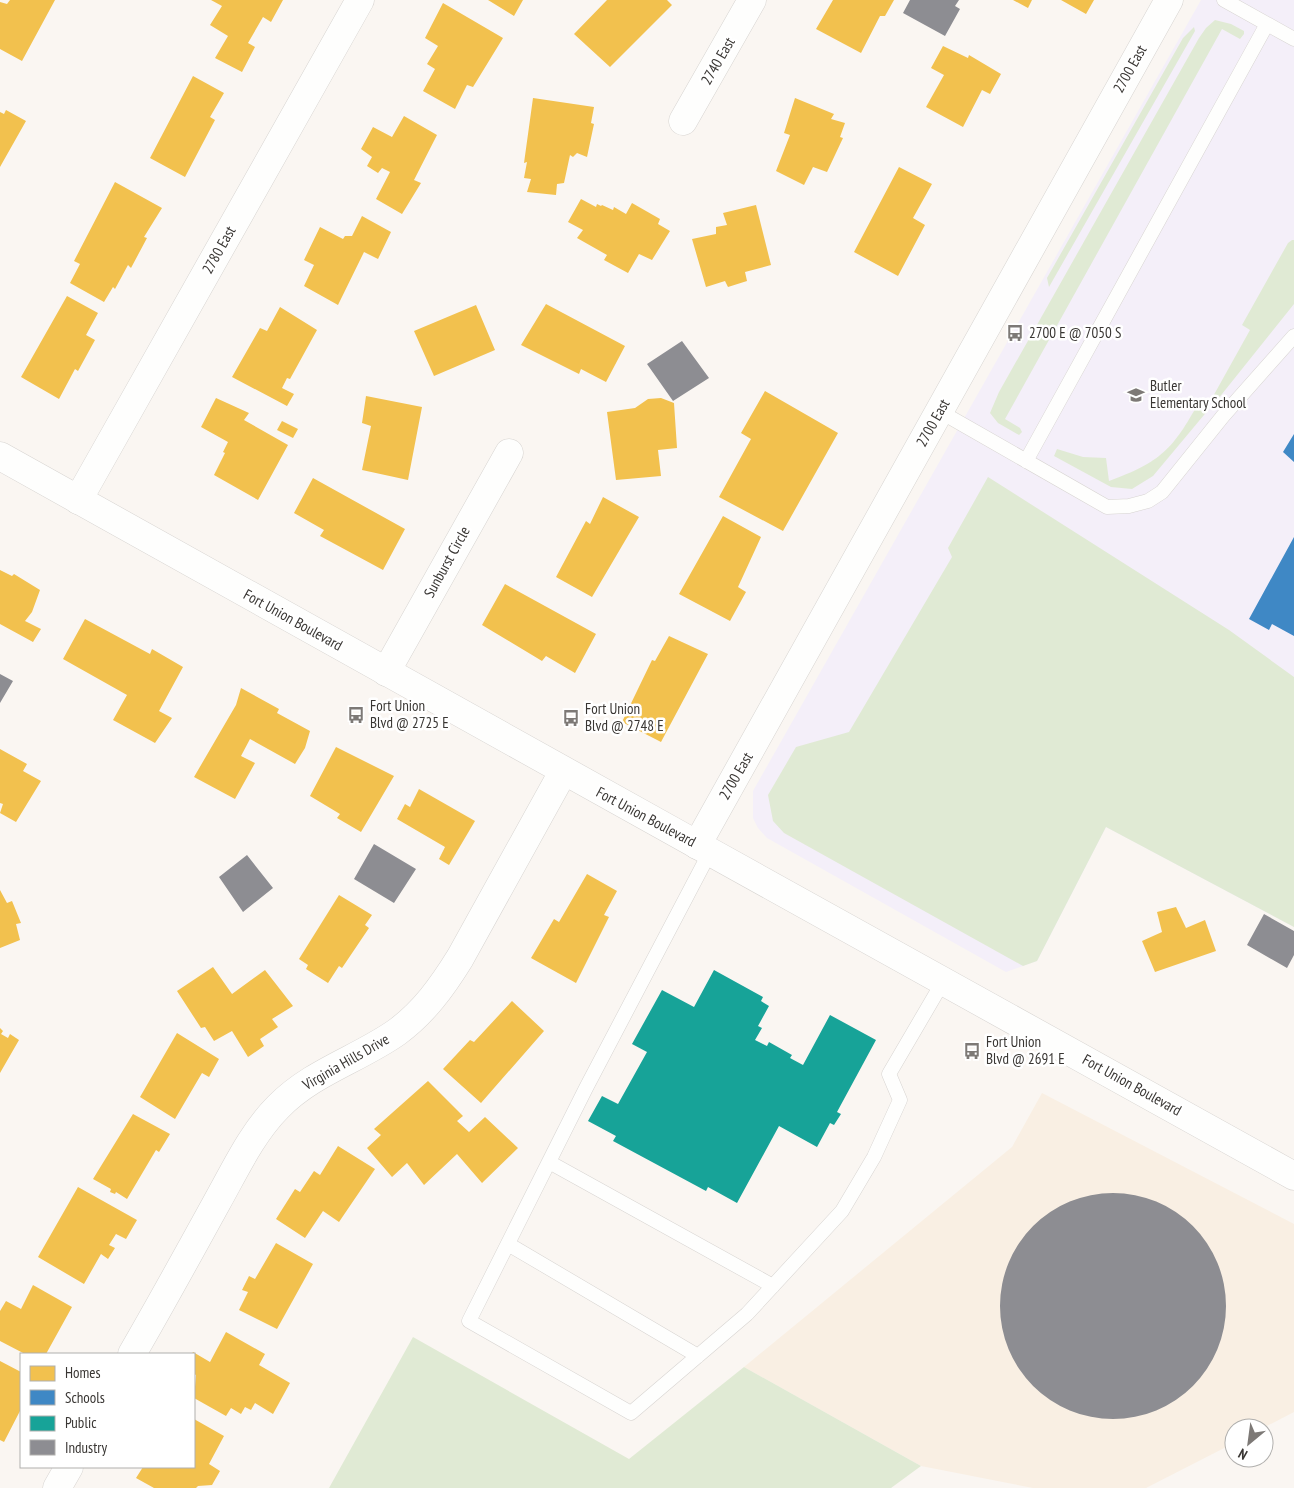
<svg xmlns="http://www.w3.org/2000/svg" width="1294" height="1488" font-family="'PT Sans Narrow',sans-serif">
<rect width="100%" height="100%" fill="#faf6f2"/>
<path fill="#f9efe3" d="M 1042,1093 L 1294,1224 L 1294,1412 L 1263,1428 L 1234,1428 L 1234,1443 L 1146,1488 L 1033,1488 L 921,1466 L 744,1367 L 1012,1147 Z"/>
<path fill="#f4eff9" d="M 1201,0 L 1294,0 L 1294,927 L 1106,827 L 1037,961 L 1006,972 L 767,838 L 758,828 L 753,818 L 753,791 Z"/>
<path fill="#e0ead4" d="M 1215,20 L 1231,24 L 1244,31 L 1244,34 L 1240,39 L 1222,29 L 1005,419 L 1020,428 L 1022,432 L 1019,435 L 998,423 L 990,413 L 999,392 L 1199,38 L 1206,28 Z
M 1194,27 L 1195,31 L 1049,287 L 1047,278 L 1183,38 Z
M 1292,240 L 1294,240 L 1294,304 L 1214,404 L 1211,400 L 1250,330 L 1242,325 L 1288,243 Z
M 1199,402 L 1209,409 L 1153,476 L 1132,489 L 1111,487 L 1054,456 L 1057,449 L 1083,457 L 1106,458 L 1109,481 C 1161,462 1173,449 1199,402 Z
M 988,477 L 1229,630 L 1294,677 L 1294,927 L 1106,827 L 1037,961 L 1023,966 L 784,833 L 773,821 L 768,795 L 796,747 L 849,732 L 952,557 L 948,548 Z
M 413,1337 L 629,1459 L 744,1367 L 921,1466 L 891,1488 L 329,1488 Z"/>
<path fill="#f2c14e" d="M 10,0 L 55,0 L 22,61 L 0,49 L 0,2 L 7,4 Z
M 211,0 L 283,0 L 271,22 L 263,17 L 248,43 L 255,47 L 242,72 L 215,58 L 228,36 L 210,25 L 222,6 Z
M 488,0 L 523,0 L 514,16 Z
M 607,0 L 667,0 L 672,5 L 610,67 L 574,34 Z
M 833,0 L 894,0 L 885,16 L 880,16 L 861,53 L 816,29 Z
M 1013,0 L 1032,0 L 1028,8 Z
M 1061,0 L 1094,0 L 1086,14 Z
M 443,3 L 503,38 L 473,87 L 467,85 L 455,109 L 423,91 L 435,69 L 427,64 L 438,46 L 425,38 Z
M 943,46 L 968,58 L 969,55 L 1001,74 L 990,94 L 982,90 L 963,127 L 926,107 L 944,75 L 931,68 Z
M 193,76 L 224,93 L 210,117 L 215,120 L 185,177 L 150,158 Z
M 533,98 L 594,107 L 591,123 L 594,124 L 587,157 L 577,153 L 573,157 L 570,155 L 564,183 L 557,184 L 556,195 L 527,192 L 531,179 L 524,178 L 527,162 L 524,163 Z
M 795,98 L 834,114 L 831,119 L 845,123 L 840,137 L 843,138 L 827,172 L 813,167 L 804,185 L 776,171 L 790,135 L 784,133 Z
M 6,110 L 26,121 L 0,167 L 0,112 L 4,114 Z
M 404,116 L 437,135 L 414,180 L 421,183 L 402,214 L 376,199 L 390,172 L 382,168 L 378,173 L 367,166 L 372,157 L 361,149 L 373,127 L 392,137 Z
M 899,167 L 932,184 L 913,218 L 925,225 L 898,276 L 854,252 Z
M 115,182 L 162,208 L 144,237 L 147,238 L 131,268 L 128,265 L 115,289 L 113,287 L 104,302 L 70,283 L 80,264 L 74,261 Z
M 581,199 L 596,207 L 597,204 L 601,206 L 602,205 L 613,210 L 614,207 L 626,214 L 632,203 L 660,219 L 658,224 L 670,231 L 652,260 L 639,254 L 628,273 L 604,260 L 607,255 L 577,238 L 583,230 L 568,222 Z
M 756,205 L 771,265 L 745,272 L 747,281 L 728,287 L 725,281 L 706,287 L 692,239 L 716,234 L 716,227 L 727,225 L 723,213 Z
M 362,216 L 391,232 L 378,259 L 364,252 L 338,305 L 304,286 L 314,265 L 304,260 L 320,227 L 343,239 L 345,236 L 352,236 Z
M 67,296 L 98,313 L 86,335 L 95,340 L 78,371 L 75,369 L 59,399 L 21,377 Z
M 546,304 L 625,346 L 606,382 L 581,369 L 579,374 L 521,345 Z
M 476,305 L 495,350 L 434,376 L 414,331 Z
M 280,307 L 317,330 L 290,379 L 287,378 L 282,388 L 294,394 L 287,406 L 232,377 L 260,328 L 267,331 Z
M 765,391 L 838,433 L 783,531 L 719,497 L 751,439 L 741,433 Z
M 366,396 L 422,407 L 408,480 L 362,470 L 371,426 L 362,423 Z
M 216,398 L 249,413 L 244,420 L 288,445 L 258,500 L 214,475 L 225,453 L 223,452 L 228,442 L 201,427 Z
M 661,398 L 674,403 L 677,448 L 658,450 L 661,476 L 616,480 L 607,412 L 635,408 L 648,399 Z
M 282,421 L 298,429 L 293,438 L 277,430 Z
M 313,478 L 405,529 L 383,570 L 320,536 L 324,530 L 294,513 Z
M 603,497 L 639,517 L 592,597 L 556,577 L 586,521 L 590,524 Z
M 723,516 L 761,537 L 738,587 L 746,592 L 730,621 L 679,594 Z
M 0,570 L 12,576 L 14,574 L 40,590 L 32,612 L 25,621 L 41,629 L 33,642 L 0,624 Z
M 505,584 L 596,634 L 575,673 L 546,656 L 542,661 L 482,625 Z
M 85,619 L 150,654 L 152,649 L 183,667 L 159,711 L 172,718 L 155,743 L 113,720 L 127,695 L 63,659 Z
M 669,636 L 708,654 L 661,742 L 622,722 L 652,660 L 655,661 Z
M 241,688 L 279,709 L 277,713 L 310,731 L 305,748 L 295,764 L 250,739 L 241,756 L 255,763 L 235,799 L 194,777 L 236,705 Z
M 336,747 L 394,776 L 361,832 L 337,818 L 340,814 L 310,796 Z
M 0,749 L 27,764 L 23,771 L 41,781 L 16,822 L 0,813 L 3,804 L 0,803 Z
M 419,789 L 475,821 L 449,865 L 439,859 L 445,847 L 397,819 L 405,804 L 410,807 Z
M 587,874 L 617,891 L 604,915 L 609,917 L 576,983 L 531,958 L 554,919 L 559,922 Z
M 0,890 L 7,903 L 12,901 L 21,923 L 16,924 L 20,940 L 0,948 Z
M 339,895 L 372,915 L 365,925 L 369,928 L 342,968 L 339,966 L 328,983 L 306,969 L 308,965 L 299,959 Z
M 1176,907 L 1186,928 L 1205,920 L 1216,951 L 1155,972 L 1142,941 L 1162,932 L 1157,912 Z
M 213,967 L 232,994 L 265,970 L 293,1006 L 272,1019 L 278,1027 L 260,1039 L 264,1046 L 248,1057 L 232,1031 L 214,1041 L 205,1027 L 201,1028 L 177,991 Z
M 512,1001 L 544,1031 L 481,1103 L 443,1069 L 470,1040 L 474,1042 Z
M 0,1028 L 3,1031 L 1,1034 L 8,1038 L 10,1034 L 19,1040 L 0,1073 Z
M 177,1033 L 219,1059 L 209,1077 L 202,1073 L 175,1119 L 140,1097 Z
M 428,1081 L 463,1116 L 457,1121 L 469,1132 L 485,1117 L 518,1148 L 482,1183 L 457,1154 L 424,1185 L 407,1163 L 392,1177 L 367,1148 L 381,1135 L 374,1129 Z
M 133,1114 L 170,1134 L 159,1152 L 156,1150 L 127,1199 L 116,1192 L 115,1194 L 110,1192 L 111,1189 L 93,1179 Z
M 338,1146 L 375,1169 L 339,1222 L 323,1211 L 305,1238 L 276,1219 L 295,1189 L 300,1192 L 314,1171 L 320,1175 Z
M 78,1187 L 137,1220 L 126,1239 L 116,1234 L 109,1245 L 115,1248 L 108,1259 L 101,1254 L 84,1284 L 38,1257 Z
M 276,1243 L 313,1264 L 277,1329 L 239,1310 L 248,1292 L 242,1290 L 249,1276 L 255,1279 Z
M 33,1285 L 72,1307 L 46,1354 L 25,1354 L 0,1341 L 0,1311 L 6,1301 L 21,1309 Z
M 226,1332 L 265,1354 L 259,1365 L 290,1383 L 273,1414 L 255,1403 L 251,1410 L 245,1407 L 241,1414 L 231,1408 L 226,1416 L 194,1398 L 196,1375 L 194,1374 L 194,1354 L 192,1354 L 193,1352 L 210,1362 Z
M 0,1361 L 21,1372 L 21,1409 L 4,1442 L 0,1440 Z
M 194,1419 L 224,1436 L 209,1464 L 220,1471 L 212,1485 L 198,1486 L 196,1488 L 154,1488 L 136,1478 L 143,1467 L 194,1467 Z"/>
<path fill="#3f88c5" d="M 1294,434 L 1294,462 L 1283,452 Z
M 1294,537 L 1294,636 L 1272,624 L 1269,630 L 1249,619 Z"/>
<path fill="#17a398" d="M 714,970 L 763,997 L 761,1001 L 769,1006 L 758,1026 L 762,1028 L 755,1040 L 767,1046 L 769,1042 L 792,1055 L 790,1058 L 803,1065 L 830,1015 L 876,1040 L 837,1112 L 841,1114 L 834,1125 L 830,1123 L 817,1147 L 779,1126 L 737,1203 L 708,1187 L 706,1191 L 613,1141 L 616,1136 L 588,1121 L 602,1096 L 618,1104 L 647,1052 L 632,1044 L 662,990 L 694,1007 Z"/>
<path fill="#8d8d92" d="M 910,0 L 959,0 L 955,6 L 960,9 L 945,36 L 903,13 Z
M 682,341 L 709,378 L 673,401 L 647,364 Z
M 0,674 L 13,681 L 0,703 Z
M 374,844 L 416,869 L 394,903 L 354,879 Z
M 247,855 L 273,888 L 243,912 L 219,877 Z
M 1264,914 L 1294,931 L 1294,955 L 1287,968 L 1247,945 Z
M1000 1306a113 113 0 1 1 226 0a113 113 0 1 1-226 0Z"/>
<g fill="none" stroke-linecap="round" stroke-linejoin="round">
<g stroke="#d7d4d1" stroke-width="15">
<path id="service" d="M 1224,0 L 1294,39
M 939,411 L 1107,507 L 1129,506 L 1148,501 L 1162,492 L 1223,416 L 1294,336
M 1026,461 L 1267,24
M 710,852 L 586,1088 L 469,1321 L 631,1413 L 747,1314 L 842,1211 L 874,1157 L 900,1100 L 889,1074 L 944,980
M 549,1162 L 773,1286
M 508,1244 L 698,1356"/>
</g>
<g stroke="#d7d4d1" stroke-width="29">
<path id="minor" d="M 683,121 L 752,0
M 78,500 L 360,0
M 386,672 L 509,453
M 132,1354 C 161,1304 189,1253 217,1202 C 235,1170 252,1133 278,1107 C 312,1072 359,1059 397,1032 C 424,1012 442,987 460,958 L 563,772
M 57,1488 L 69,1467"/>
</g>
<g stroke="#d7d4d1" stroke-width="29">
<path id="tertiary" d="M 697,845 L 1169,0"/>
</g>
<g stroke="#d7d4d1" stroke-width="29">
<path id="secondary" d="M 0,456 C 430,699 863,935 1294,1176"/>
</g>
<use href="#service" stroke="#fefefd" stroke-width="14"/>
<use href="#minor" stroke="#fefefd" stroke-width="28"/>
<use href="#tertiary" stroke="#fefefd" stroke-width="28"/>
<use href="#secondary" stroke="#fefefd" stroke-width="28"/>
</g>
<defs>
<g id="bus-bare" transform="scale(1.35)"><path d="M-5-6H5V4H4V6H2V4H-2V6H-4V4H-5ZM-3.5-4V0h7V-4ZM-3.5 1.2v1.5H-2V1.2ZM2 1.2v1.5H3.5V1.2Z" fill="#7d7976" stroke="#fff" stroke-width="2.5" paint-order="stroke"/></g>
<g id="school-bare" transform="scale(1.35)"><path d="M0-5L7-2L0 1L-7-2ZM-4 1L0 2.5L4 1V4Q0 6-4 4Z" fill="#7d7976" stroke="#fff" stroke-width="2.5" paint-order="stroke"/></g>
</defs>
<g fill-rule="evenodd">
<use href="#bus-bare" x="1015" y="333"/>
<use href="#school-bare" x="1136" y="395"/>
<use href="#bus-bare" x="356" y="715"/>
<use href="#bus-bare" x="571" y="718"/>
<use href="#bus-bare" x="972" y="1051"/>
</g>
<g text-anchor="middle" stroke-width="5" stroke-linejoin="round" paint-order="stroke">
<g font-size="15" fill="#393633" stroke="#fff">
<text transform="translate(718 61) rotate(-60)" y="5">2740 East</text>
<text transform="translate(1130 69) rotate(-61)" y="5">2700 East</text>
<text transform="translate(219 250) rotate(-61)" y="5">2780 East</text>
<text transform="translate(933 423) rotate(-61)" y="5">2700 East</text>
<text transform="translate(447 562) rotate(-61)" y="5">Sunburst Circle</text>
<text transform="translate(293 620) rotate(29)" y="5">Fort Union Boulevard</text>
<text transform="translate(736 776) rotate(-60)" y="5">2700 East</text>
<text transform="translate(646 817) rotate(28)" y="5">Fort Union Boulevard</text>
<text transform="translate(346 1062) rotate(-30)" y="5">Virginia Hills Drive</text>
<text transform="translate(1132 1085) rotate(29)" y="5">Fort Union Boulevard</text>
</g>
<g font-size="15" fill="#393633" stroke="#fff" text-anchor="start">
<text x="1029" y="338">2700 E @ 7050 S</text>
<text x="1150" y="391">Butler<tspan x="1150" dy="17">Elementary School</tspan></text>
<text x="370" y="711">Fort Union<tspan x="370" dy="17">Blvd @ 2725 E</tspan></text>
<text x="585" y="714">Fort Union<tspan x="585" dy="17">Blvd @ 2748 E</tspan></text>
<text x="986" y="1047">Fort Union<tspan x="986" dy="17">Blvd @ 2691 E</tspan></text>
</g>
</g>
<rect x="20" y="1353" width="175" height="115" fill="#ffffff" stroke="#b0afad"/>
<rect x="30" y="1366" width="25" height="15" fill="#f2c14e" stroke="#b0afad"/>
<text x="65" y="1378" font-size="15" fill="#393633">Homes</text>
<rect x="30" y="1390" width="25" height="15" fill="#3f88c5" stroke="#b0afad"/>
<text x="65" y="1403" font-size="15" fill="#393633">Schools</text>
<rect x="30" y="1416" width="25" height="15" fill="#17a398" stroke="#b0afad"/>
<text x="65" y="1428" font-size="15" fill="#393633">Public</text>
<rect x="30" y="1440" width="25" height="15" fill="#8d8d92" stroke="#b0afad"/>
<text x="65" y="1453" font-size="15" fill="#393633">Industry</text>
<g transform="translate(1249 1443) rotate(209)"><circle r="24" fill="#ffffff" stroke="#b0afad"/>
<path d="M0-4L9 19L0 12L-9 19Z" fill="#7d7976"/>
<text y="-8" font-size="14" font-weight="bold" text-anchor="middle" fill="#393633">N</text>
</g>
</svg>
